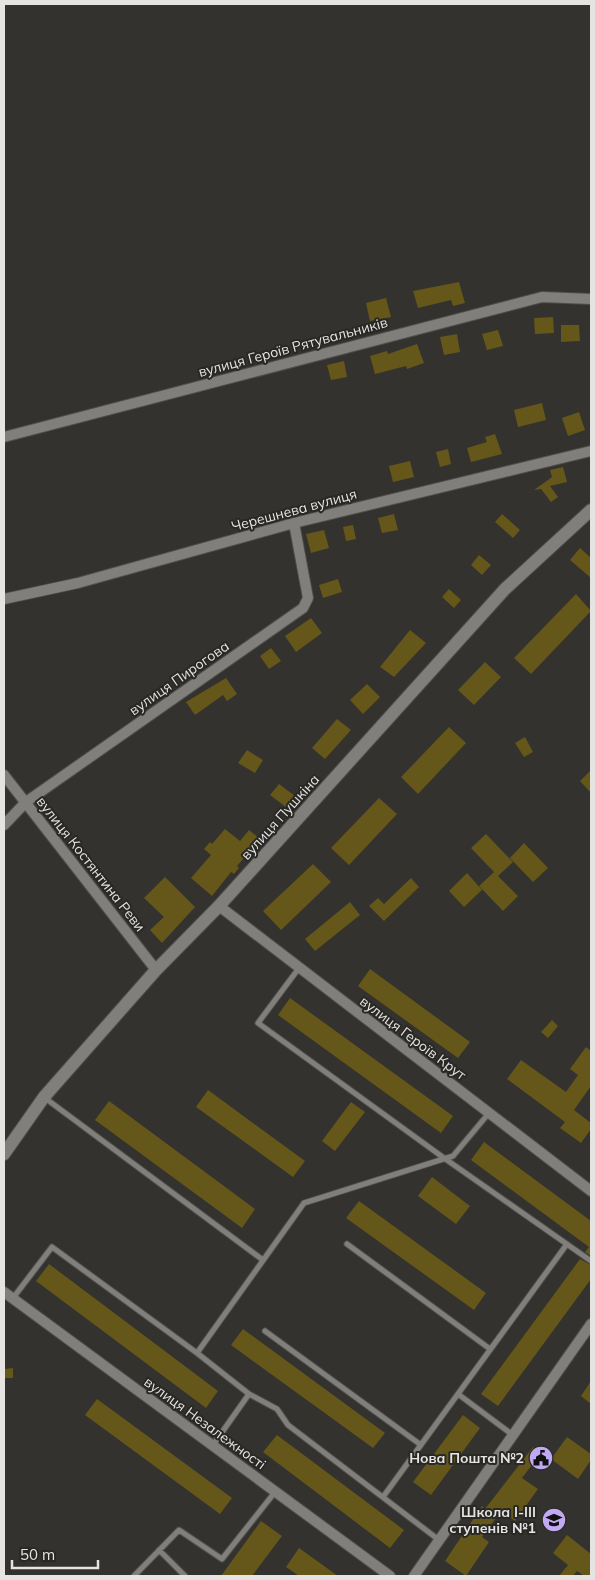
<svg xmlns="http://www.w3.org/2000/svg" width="595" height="1580" font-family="Mulish,sans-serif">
<rect width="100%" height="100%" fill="#33322f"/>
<path fill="#645719" d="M 459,282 L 465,303 L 453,306 L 451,300 L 418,308 L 413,291 Z
M 386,298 L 391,317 L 370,321 L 366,303 Z
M 553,317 L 554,333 L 535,334 L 534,318 Z
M 561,325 L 579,325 L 580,341 L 561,342 Z
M 498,330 L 503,346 L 487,350 L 482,334 Z
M 457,334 L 460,352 L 444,355 L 440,337 Z
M 417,344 L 424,363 L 407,369 L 406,366 L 375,374 L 370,356 L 387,351 L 388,354 Z
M 344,361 L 347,377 L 331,380 L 327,365 Z
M 542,403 L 546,420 L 518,427 L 514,410 Z
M 579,412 L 585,430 L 568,436 L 562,418 Z
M 495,434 L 502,454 L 471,462 L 467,448 L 487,442 L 485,437 Z
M 448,449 L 451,464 L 440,467 L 436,452 Z
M 410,461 L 414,477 L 393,482 L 389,466 Z
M 563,467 L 567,482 L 550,486 L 558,497 L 551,502 L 541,489 L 534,490 L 552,477 L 550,470 Z
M 394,514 L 398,530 L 382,533 L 378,518 Z
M 502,514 L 520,530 L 513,538 L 495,522 Z
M 353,525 L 356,539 L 346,541 L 343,527 Z
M 324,530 L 329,548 L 311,553 L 306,534 Z
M 580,548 L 591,558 L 591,578 L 570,560 Z
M 479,555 L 491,565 L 482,575 L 471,565 Z
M 338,579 L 342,592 L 323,598 L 319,585 Z
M 449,589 L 461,600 L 454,608 L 442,597 Z
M 576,594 L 591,611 L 531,674 L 514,658 Z
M 311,618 L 322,633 L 296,652 L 285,636 Z
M 410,630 L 426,643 L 394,677 L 380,667 Z
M 271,648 L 281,661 L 269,669 L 260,656 Z
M 485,662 L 501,677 L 474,705 L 458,690 Z
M 226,678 L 237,694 L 227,701 L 223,695 L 195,715 L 186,702 Z
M 367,684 L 380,697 L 363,714 L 350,700 Z
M 337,719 L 351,730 L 325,759 L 312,748 Z
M 449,727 L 466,743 L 418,794 L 401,777 Z
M 525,737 L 533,752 L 524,757 L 515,743 Z
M 247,750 L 263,760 L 255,773 L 238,763 Z
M 591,770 L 591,793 L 580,781 Z
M 279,784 L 295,796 L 286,807 L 270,795 Z
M 379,798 L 397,814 L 349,865 L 331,848 Z
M 225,829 L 240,841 L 249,830 L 260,839 L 237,866 L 239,868 L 234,874 L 231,872 L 212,896 L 191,878 L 211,855 L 204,849 L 210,842 L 212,844 Z
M 486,834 L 513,862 L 498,876 L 518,896 L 503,911 L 479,886 L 494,872 L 471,848 Z
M 524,843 L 548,868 L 533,882 L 510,858 Z
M 313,864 L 331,882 L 281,930 L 263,911 Z
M 467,873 L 482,890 L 464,907 L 449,891 Z
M 165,877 L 195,907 L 162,943 L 150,930 L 164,917 L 144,898 Z
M 411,878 L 419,887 L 384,921 L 369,906 L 378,898 L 384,904 Z
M 350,902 L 360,915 L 315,951 L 305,939 Z
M 370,969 L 470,1042 L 458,1058 L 358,986 Z
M 290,998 L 453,1116 L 441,1133 L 278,1015 Z
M 552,1020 L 558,1026 L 548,1038 L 541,1032 Z
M 586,1047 L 591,1051 L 591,1086 L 574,1110 L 591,1123 L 591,1129 L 581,1143 L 560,1128 L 565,1122 L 507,1079 L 521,1060 L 566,1092 L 578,1075 L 570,1069 Z
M 208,1090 L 305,1161 L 293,1177 L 196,1107 Z
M 109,1101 L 255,1209 L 242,1228 L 95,1120 Z
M 351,1102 L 365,1112 L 335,1151 L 322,1141 Z
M 484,1142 L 591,1221 L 591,1256 L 585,1252 L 589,1247 L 471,1160 Z
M 432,1177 L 470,1206 L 456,1224 L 418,1196 Z
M 359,1201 L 486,1293 L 474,1310 L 346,1218 Z
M 580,1259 L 591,1265 L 591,1279 L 498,1406 L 481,1394 Z
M 49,1264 L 218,1391 L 206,1408 L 36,1281 Z
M 243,1329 L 385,1433 L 373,1448 L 231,1345 Z
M 13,1368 L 13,1378 L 4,1378 L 4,1369 Z
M 591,1381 L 591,1404 L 581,1396 Z
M 97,1399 L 232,1498 L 220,1514 L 85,1415 Z
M 463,1415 L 480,1428 L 431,1495 L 413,1482 Z
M 277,1435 L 404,1530 L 390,1548 L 263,1452 Z
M 567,1437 L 591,1454 L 591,1460 L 578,1479 L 551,1459 Z
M 533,1447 L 541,1453 L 522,1478 L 538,1489 L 515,1521 L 501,1511 L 482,1537 L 489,1542 L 466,1576 L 445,1561 L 482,1506 L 485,1509 Z
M 261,1521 L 282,1536 L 252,1576 L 221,1576 Z
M 567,1535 L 591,1554 L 591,1576 L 584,1576 L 577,1571 L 573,1576 L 559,1576 L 568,1565 L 553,1553 Z
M 299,1548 L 338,1576 L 299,1576 L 286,1567 Z"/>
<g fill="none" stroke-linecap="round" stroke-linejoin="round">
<g stroke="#4f4f4c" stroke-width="7">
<path id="service" d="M 299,968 L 258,1023 L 444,1158 L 591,1261
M 45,1098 L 263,1260
M 347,1244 L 490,1349
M 13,1298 L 52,1247 L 197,1353
M 265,1331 L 421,1445
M 249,1394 L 277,1409 L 288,1425 L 439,1540
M 458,1394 L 513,1435
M 213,1445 L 249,1394 L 197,1353 L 304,1203 L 453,1156 L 489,1113
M 383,1497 L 567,1244
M 159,1550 L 185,1576
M 134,1576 L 179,1530 L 222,1559 L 275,1492"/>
</g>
<g stroke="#4f4f4c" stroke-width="12">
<path id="minor" d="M 4,437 L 542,297 L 591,299
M 4,599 L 78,583 L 294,523 L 591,451
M 4,775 L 156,970
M 4,825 L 26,802 L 303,608 L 308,598 L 294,523
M 219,906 L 591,1191
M 4,1292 L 390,1576
M 414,1576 L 591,1324"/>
</g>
<g stroke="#4f4f4c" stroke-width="14">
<path id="tertiary" d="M 4,1154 L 44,1097 L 156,970 L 219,906 L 505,589 L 591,510"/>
</g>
<use href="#service" stroke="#807f7c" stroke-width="5"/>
<use href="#minor" stroke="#807f7c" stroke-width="10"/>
<use href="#tertiary" stroke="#807f7c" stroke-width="12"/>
</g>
<defs>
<g id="civic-disc" transform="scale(1.25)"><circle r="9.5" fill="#c1a8f3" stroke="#292825"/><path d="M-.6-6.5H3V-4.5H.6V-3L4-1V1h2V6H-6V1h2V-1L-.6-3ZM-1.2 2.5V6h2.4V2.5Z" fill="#111"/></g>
<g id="school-disc" transform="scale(1.25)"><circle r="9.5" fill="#c1a8f3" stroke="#292825"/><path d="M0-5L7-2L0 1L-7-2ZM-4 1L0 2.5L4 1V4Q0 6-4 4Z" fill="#111"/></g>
</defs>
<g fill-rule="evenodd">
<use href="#civic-disc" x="541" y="1458"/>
<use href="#school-disc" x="554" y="1520"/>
</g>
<g text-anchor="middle" stroke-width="4" stroke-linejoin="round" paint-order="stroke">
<g font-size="14" fill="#e5e4e2" stroke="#292825">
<text transform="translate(293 347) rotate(-15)" y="5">вулиця Героїв Рятувальників</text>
<text transform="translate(294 510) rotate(-15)" y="5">Черешнева вулиця</text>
<text transform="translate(179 678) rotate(-35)" y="5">вулиця Пирогова</text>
<text transform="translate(280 817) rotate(-48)" y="5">вулиця Пушкіна</text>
<text transform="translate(91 864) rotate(52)" y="5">вулиця Костянтина Реви</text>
<text transform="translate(413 1038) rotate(37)" y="5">вулиця Героїв Крут</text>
<text transform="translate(205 1423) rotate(36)" y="5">вулиця Незалежності</text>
</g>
<g font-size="14" font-weight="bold" fill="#e5e4e2" stroke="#292825" text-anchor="end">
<text x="524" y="1463">Нова Пошта №2</text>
<text x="536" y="1517">Школа І-ІІІ<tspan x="536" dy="16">ступенів №1</tspan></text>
</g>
</g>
<rect width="595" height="1580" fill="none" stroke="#e5e4e2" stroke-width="10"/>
<path d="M12 1560v8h86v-8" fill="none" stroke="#e5e4e2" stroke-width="2.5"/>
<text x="20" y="1560" font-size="15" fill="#e5e4e2" stroke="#292825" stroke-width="4" paint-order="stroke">50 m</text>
</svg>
